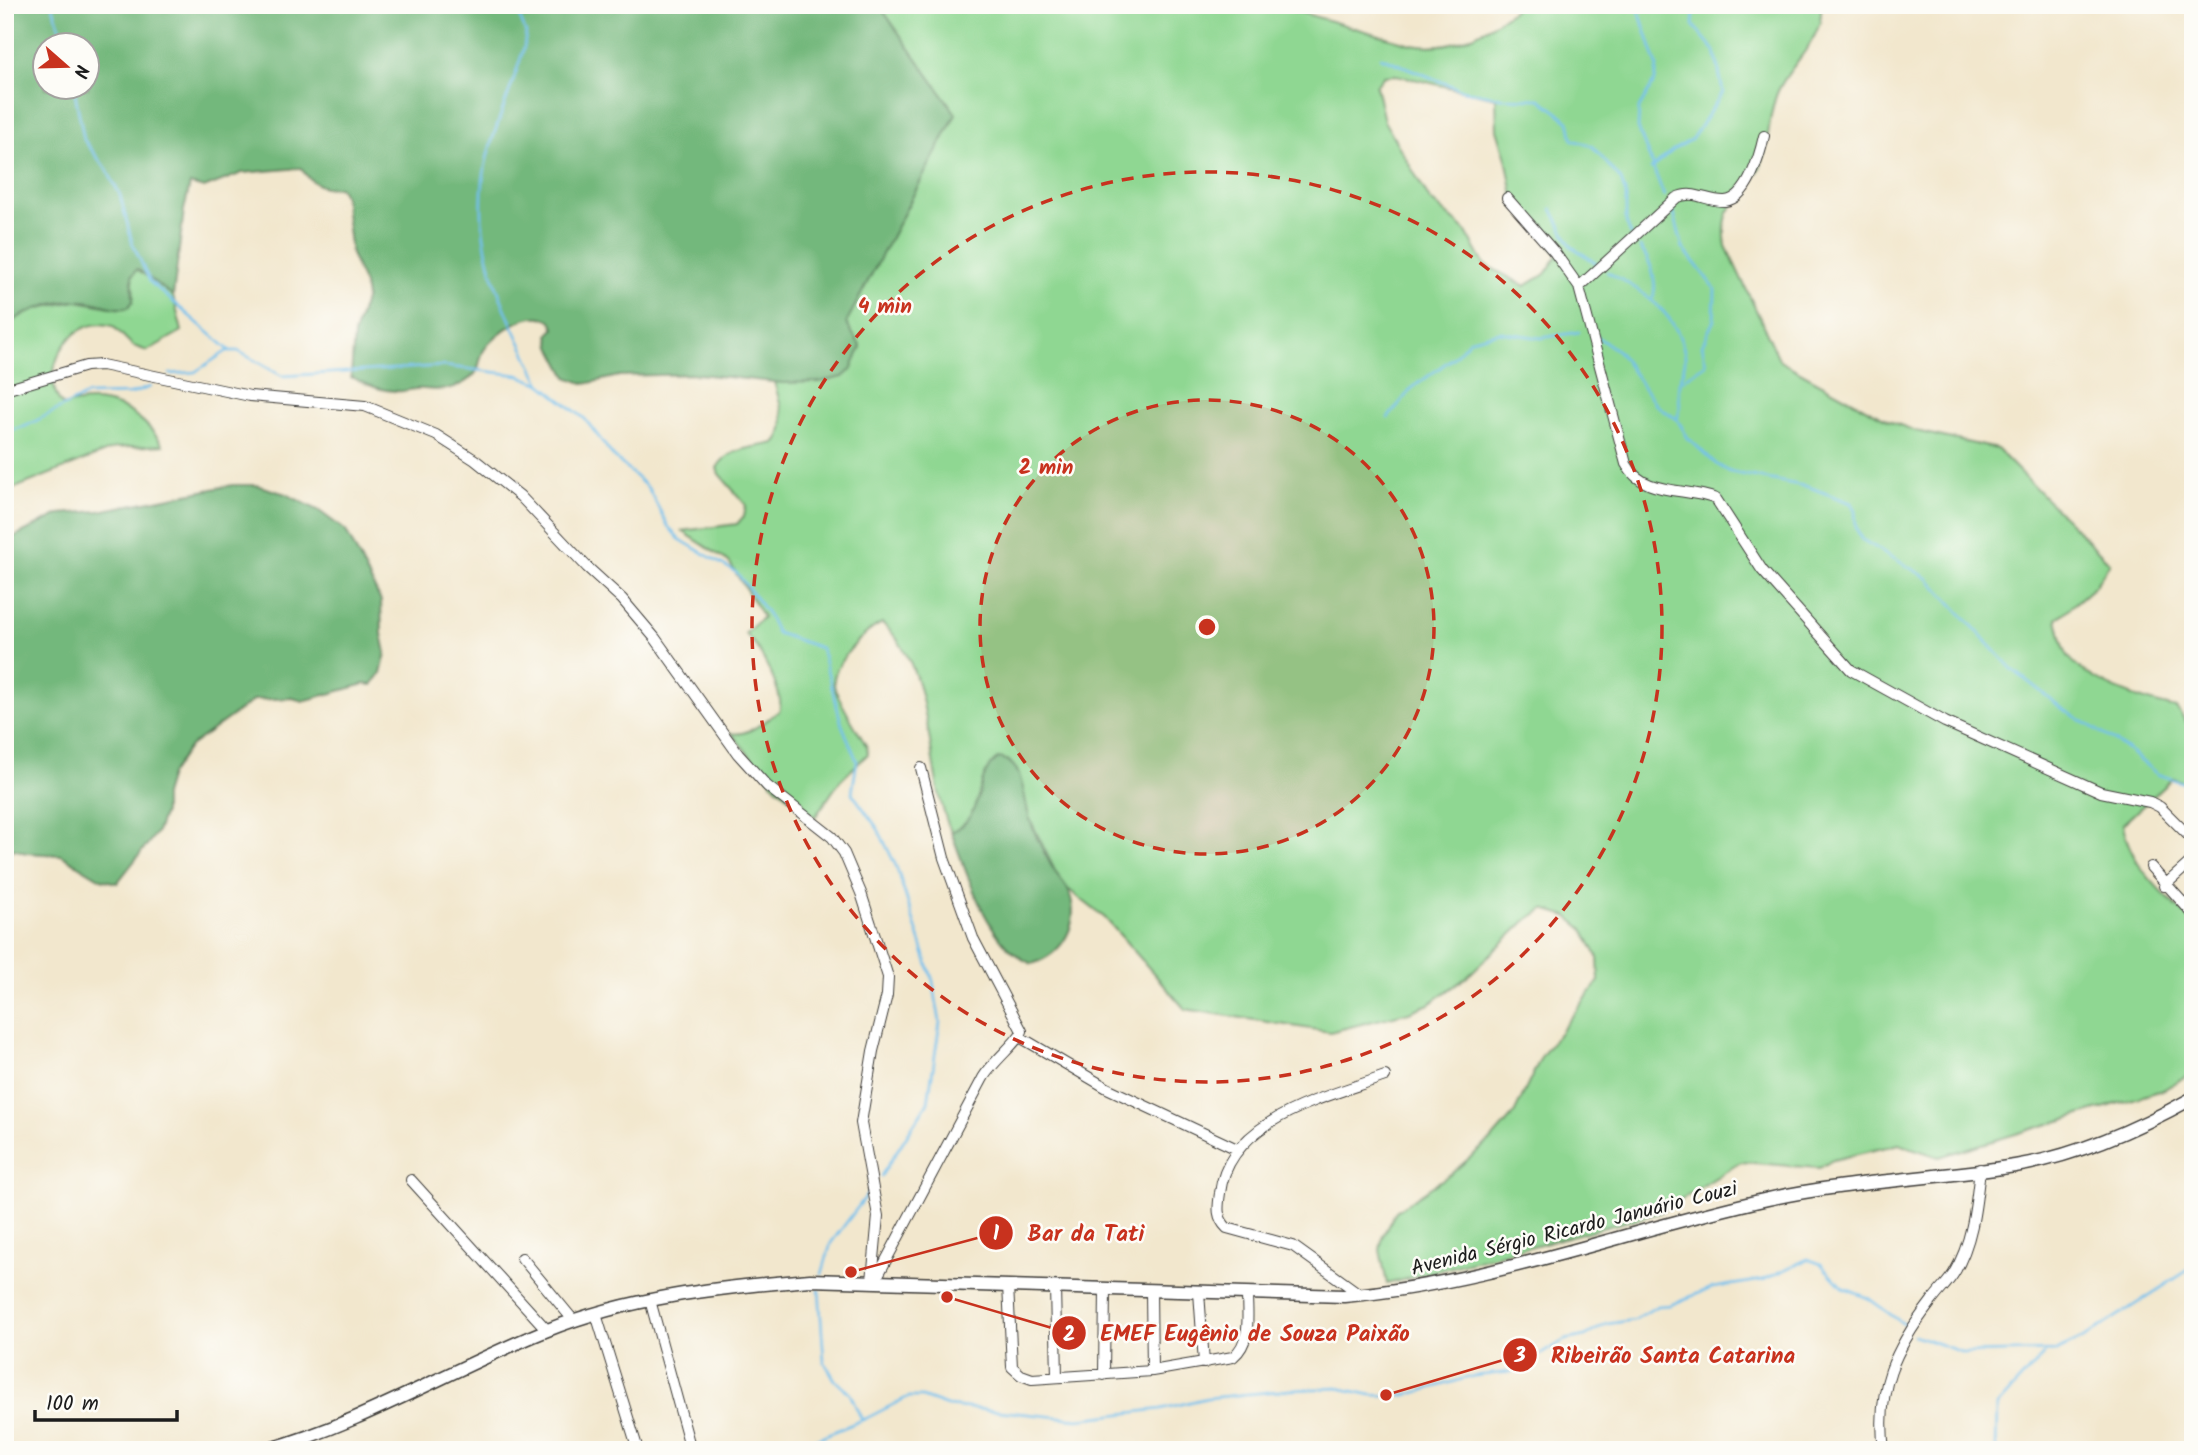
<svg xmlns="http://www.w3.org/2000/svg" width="2198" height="1455" font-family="Kalam,sans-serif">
<rect width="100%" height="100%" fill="#fdfcf7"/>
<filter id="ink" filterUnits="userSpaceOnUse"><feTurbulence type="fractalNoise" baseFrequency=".0143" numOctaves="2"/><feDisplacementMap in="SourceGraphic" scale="14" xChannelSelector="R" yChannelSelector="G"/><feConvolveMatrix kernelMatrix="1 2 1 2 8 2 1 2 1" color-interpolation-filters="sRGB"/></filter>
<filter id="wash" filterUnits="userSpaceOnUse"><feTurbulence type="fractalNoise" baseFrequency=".00686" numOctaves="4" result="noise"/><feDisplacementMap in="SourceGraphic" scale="28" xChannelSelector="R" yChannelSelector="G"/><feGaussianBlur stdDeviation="1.57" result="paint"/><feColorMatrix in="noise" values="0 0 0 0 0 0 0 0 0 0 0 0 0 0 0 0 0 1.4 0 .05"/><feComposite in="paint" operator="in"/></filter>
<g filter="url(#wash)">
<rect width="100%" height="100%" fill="#f2e7cd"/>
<path fill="#8fd792" stroke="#567a57" stroke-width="2" fill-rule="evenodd" d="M 879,5 L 1275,5 L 1411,44 C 1455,52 1487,31 1520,5 L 1821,5 C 1824,41 1791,62 1778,91 C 1767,116 1770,147 1759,170 C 1743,204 1719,200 1726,246 L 1780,361 L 1889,421 L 1916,431 L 1997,449 L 2110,563 L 2095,586 L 2057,619 C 2060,630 2062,647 2068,656 C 2090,684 2143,701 2176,708 L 2189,725 L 2193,722 L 2193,785 L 2173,778 L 2123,824 C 2129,865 2164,895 2193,922 L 2193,1072 L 2163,1090 L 1939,1157 L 1899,1144 L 1833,1160 L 1819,1168 L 1741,1162 L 1659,1213 L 1387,1284 L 1380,1250 L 1383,1235 L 1396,1211 L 1452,1173 L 1493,1138 L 1514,1114 L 1541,1057 L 1599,981 L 1598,958 L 1583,929 L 1567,916 L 1544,909 L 1524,922 L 1467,977 L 1429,1004 L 1409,1012 L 1330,1032 L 1185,1009 L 1105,918 L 1068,889 L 1057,875 L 1029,817 L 1017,770 L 1008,760 L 990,768 C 979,792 977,821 951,832 C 923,768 937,670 882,623 C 865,631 831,664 834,685 C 835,695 861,736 867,747 L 868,754 L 840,781 L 815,817 L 776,787 L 731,733 C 748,737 766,720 779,711 C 786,697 758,643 745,634 L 763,617 L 729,562 L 682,531 L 737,524 L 744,516 L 746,505 L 719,474 L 717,468 C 728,447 755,448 775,443 C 790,429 779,399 774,382 L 820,382 L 848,331 L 845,324 L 956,114 ZM 1396,75 L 1496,98 L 1497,129 L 1507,162 L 1514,201 L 1558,255 L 1545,274 L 1525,286 L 1484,264 L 1465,230 L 1430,200 L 1384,121 L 1376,86 L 1384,76 Z
M 137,269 L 173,296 L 182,331 L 147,351 L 133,346 L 113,326 C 68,313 37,376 63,406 C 105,392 139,409 163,445 L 115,448 L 5,492 L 5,327 L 29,310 L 77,301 L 121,309 L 134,297 L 132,276 Z"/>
<path fill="#73b87c" stroke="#486a4c" stroke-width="2" fill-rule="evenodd" d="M 5,5 L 879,5 L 956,114 L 846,323 L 861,347 L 851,370 L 843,377 L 820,382 L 783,383 L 698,374 L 619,376 L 585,384 L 567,377 L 551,347 L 549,334 L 554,329 L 552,322 C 532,306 496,332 484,350 C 479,358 480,369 474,375 C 458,390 443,391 424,389 C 417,388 410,390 403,391 C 384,393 368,385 351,377 L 354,334 L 366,297 L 364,285 L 351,254 L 344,195 L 339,187 C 321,190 310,182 301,168 L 242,173 L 204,188 L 190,184 L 184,210 L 173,296 L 137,269 L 132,276 L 133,301 L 128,308 C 111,310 100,302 84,301 C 58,299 25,310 5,327 ZM 46,46 L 88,46 L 88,88 L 46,88 Z
M 233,485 L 256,485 L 286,494 L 318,510 L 346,531 L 381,601 L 382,634 L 386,653 L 381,674 L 372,685 L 365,684 L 303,701 L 292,698 L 254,700 L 190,746 L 170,775 L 164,795 L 164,812 L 157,832 L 117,883 L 101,879 L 61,855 L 26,853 L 14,849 L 5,853 L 5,541 L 59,514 L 99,511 Z
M 999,758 C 1024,761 1023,796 1029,816 C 1034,834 1044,853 1054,870 C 1058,877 1066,884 1069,892 C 1081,924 1063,954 1032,964 C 987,946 968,874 951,832 C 987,817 972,774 999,758 Z"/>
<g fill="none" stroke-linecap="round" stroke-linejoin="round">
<path stroke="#73c0ed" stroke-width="2.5" d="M 52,5 L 67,46
M 515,5 L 526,33 L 524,47 C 514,83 498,118 488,154 C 466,241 504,309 541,384
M 1637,5 L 1657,66 L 1655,81 L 1639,108 L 1638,128 L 1664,196
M 1381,57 L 1462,90 L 1501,98 L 1540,99 L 1569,121 L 1573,140 L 1592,146 L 1621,180 L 1626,195 L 1626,222 L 1631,235
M 74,88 L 84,140 L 107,170 L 120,195 L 132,242 L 150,282 L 229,350
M 1651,169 L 1673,150 L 1691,140 L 1723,92 L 1715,51 L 1693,25 L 1694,14 L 1700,5
M 1552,209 L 1571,246 L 1599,265
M 1673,210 L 1683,248 L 1715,289 L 1714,320 L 1702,345 L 1706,364 L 1681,381
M 1640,247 C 1651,262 1658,279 1653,298
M 1607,272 C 1641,289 1679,314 1685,356 C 1686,368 1679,377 1679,388 C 1678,403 1683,401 1677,419
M 1594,335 L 1618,351 L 1656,405 L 1677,419 L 1688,438 L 1716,464 L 1730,472 L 1809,487 L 1851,503 L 1855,510 L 1856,527 L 1861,539 L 1929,579 L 2012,669 L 2063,709 L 2124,747 L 2157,774 L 2193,786
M 170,374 L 195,372 L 227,351 L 238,351 L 282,376 L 443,366 L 518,375 L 541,384 L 585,419 L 613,456 L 648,488 L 668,526 L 679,539 L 737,573 L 767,613 L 777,633 L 821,648 L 842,725 L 857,761 L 852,793 L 878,829 L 896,866 L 933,981 L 940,1022 L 928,1102 L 881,1176
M 1388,418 L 1411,389 L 1454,357 L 1471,339 L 1500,332 L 1541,338 L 1579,332
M 5,432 L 26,426 L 86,395 L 131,394 L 150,387
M 822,1274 L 831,1243 L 870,1191
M 819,1289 L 824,1361 L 835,1380 L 850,1394 L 862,1420
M 1914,1335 L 1964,1353 L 2056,1351 L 2082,1339 L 2193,1267
M 789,1450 L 867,1418 L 908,1397 L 922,1397 L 947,1406 L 1079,1419 L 1161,1409 L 1207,1398 L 1289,1390 L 1338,1388 L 1371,1395 L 1404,1396 L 1474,1376 L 1511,1372 L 1565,1340 L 1585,1336 L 1607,1324 L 1634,1320 L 1657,1306 L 1670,1305 L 1712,1288 L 1763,1280 L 1808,1259 L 1821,1264 L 1843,1288 L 1868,1298 L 1905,1325
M 1996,1450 L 1997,1406 L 2044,1354"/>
</g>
</g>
<g filter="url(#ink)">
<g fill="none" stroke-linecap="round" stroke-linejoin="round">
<g stroke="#3c3a37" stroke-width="12">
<path id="minor" d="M 1507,198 L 1555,253 L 1579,287 L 1626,464 C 1643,496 1685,487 1716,499 L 1762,570 L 1851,670 L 1945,722 L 2101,792 L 2150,802 L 2160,807 L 2193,840
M 1579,287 L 1676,198 C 1694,189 1707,202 1725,201 C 1748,199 1760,154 1764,136
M 5,390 L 86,366 L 102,365 L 250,396 L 365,406 L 436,435 L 475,460 L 520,496 L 587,567 L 622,599 L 655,638 L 738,754 L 767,786 L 832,837 L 844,853 L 861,893 L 888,977 L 887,995 L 873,1051 L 861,1123 L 878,1216 L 872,1281
M 2151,867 L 2193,914
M 2164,886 L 2193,860
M 1020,1037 L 1107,1088 L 1237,1149
M 411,1180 L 547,1330
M 522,1258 L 574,1321
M 875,1281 L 983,1078 C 992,1062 1019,1041 1022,1031 L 973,938 L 944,858 L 921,768
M 1008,1285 L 1012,1367 L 1021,1375 L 1032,1379 L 1152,1371 L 1233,1357 C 1252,1341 1247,1316 1247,1293
M 1055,1287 L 1057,1377
M 1151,1290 L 1152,1371
M 1199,1292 L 1204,1363
M 1361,1295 L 1293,1246 L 1227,1228 C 1216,1217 1218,1207 1220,1193 C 1229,1118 1326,1098 1385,1076
M 650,1300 L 691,1450
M 596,1314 L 638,1450
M 1104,1375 L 1105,1289
M 1884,1450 C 1876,1389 1894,1350 1931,1302 C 1938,1292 1948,1283 1954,1273 C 1973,1242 1976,1204 1980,1169"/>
</g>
<g stroke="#3c3a37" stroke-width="15">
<path id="tertiary" d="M 266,1450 C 363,1423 451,1369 545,1331 C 629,1297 720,1287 810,1280 L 1344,1296 C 1489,1284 1627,1230 1768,1199 C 1850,1181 1933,1179 2015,1166 C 2077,1156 2139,1128 2193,1098"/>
</g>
<use href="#minor" stroke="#fff" stroke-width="10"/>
<use href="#tertiary" stroke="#fff" stroke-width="12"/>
</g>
</g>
<circle cx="1207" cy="627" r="227" fill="#c8321e" fill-opacity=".12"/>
<g fill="none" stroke="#c8321e" stroke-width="3.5" stroke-dasharray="12 9">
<circle cx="1207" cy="627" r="227"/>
<circle cx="1207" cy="627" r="455"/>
</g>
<g text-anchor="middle" stroke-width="5" stroke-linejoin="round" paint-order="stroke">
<g font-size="21" fill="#1c1c1c" stroke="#fdfcf7">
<text transform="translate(1574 1228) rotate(-14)" y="7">Avenida Sérgio Ricardo Januário Couzi</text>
</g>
</g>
<circle cx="1207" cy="627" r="10" fill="#c8321e" stroke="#fdfcf7" stroke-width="3.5"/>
<g font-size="21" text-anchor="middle" font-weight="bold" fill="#c8321e" stroke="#fdfcf7" stroke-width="5" stroke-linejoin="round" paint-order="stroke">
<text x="885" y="313">4 min</text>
<text x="1046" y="474">2 min</text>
</g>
<path fill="none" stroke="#c8321e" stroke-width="2.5" d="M851 1272L996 1233M947 1297L1069 1333M1386 1395L1520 1355"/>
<g fill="#c8321e" stroke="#fdfcf7" stroke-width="2.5">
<circle cx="851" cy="1272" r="7"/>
<circle cx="947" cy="1297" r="7"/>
<circle cx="1386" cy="1395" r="7"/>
<circle cx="996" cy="1233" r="18"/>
<circle cx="1069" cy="1333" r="18"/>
<circle cx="1520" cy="1355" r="18"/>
</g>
<g font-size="21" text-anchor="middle" font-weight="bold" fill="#fff">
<text x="996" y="1240">1</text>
<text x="1069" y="1341">2</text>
<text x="1520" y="1362">3</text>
</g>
<g font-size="23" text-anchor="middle" font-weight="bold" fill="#c8321e" stroke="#fdfcf7" stroke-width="5" stroke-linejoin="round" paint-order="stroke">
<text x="1086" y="1241">Bar da Tati</text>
<text x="1255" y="1341">EMEF Eugênio de Souza Paixão</text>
<text x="1673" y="1363">Ribeirão Santa Catarina</text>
</g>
<rect width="2198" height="1455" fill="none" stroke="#fdfcf7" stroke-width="28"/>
<g transform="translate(66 66) rotate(110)"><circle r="33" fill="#fdfcf7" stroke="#a3a29f" stroke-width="2"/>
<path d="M0-5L12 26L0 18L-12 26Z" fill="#c8321e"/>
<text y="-10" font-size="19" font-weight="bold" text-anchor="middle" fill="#1c1c1c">N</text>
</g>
<path d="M35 1410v10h142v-10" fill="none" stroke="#1c1c1c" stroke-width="3.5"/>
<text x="46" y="1410" font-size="21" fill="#1c1c1c" stroke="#fdfcf7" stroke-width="5" paint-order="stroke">100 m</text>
</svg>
